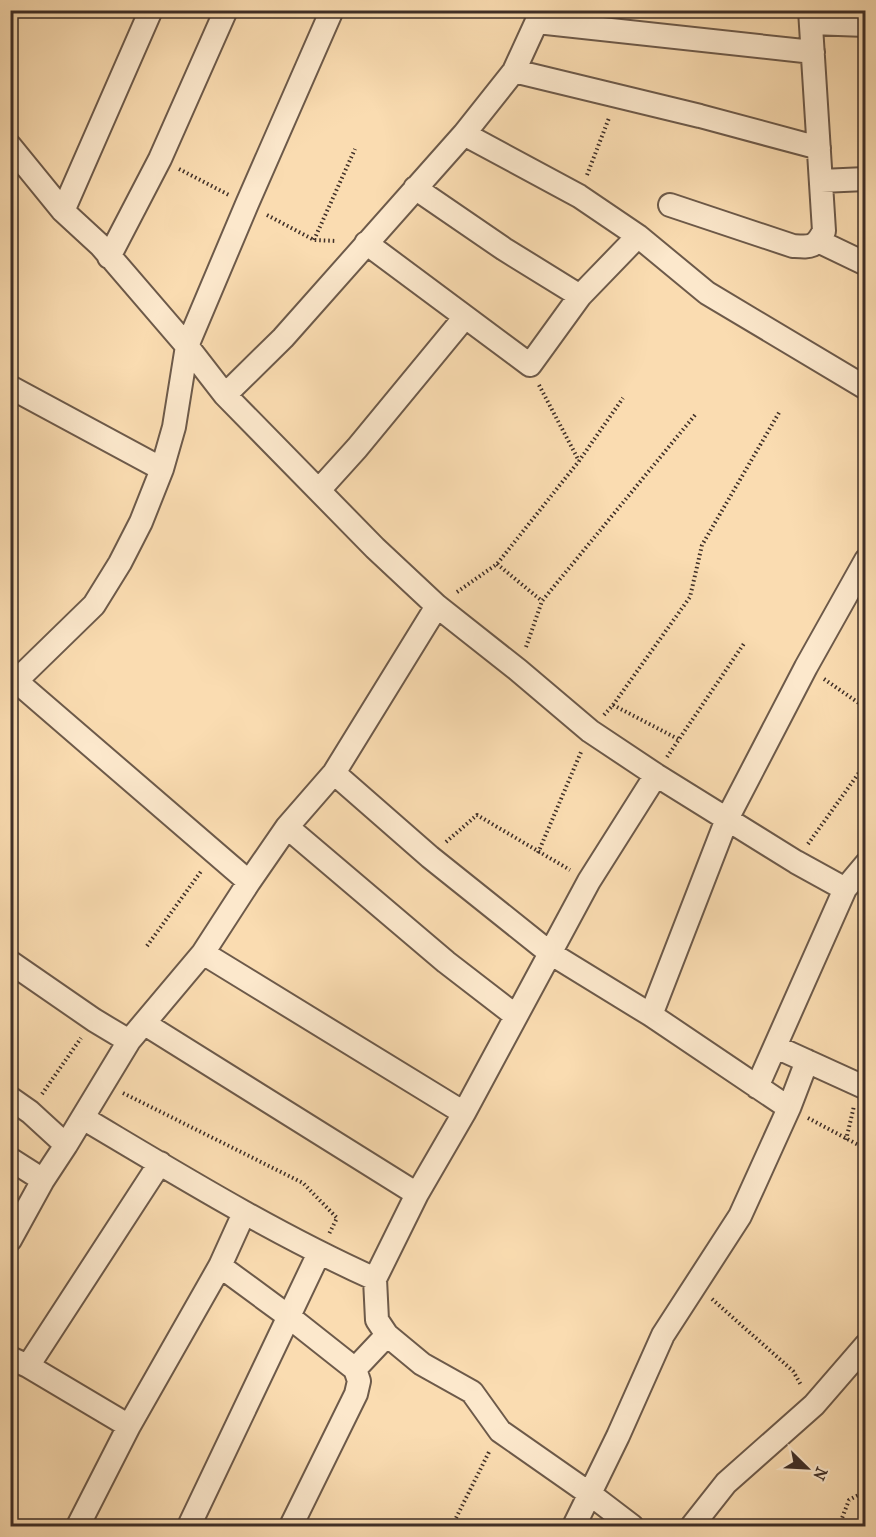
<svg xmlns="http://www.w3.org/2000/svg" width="876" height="1537" font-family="'IM FELL French Canon',serif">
<rect width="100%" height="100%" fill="#fadcb1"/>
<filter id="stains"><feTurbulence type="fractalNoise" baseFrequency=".00333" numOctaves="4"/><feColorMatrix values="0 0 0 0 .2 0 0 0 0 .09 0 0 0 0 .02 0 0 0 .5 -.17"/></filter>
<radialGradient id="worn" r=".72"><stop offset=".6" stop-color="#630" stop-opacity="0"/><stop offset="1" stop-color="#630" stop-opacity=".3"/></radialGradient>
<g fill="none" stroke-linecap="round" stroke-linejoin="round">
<g stroke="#6d5a4a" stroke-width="26">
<path id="street" d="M 151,10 L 63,211 L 101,246 L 187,346 L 225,395 L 375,548 L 437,606 L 518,670 L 590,731 L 656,775 L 796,862 L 845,889
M 542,10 L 514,71 L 464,134 L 579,196 L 638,236 L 707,293 L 866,388
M 537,22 L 813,52
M 811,23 L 866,25
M 514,71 L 700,116 L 819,148
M 10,146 L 63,211
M 821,181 L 866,179
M 415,188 L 504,249 L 580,296
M 670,205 L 793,246 C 811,247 815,248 824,231 L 810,10
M 818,241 L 866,264
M 366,243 L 530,365 L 580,296 L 638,236
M 109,257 L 160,159 L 226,10
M 10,387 L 162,469
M 225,395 L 283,338 L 464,134
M 319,490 L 357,448 L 465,317
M 16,681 L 94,605 L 120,563 L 141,522 L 162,469 L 174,427 L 187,346 L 247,204 L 332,10
M 10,686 L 16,681 L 249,882 L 287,827 L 334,773 L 437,606
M 334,773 L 430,857 L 550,953 L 651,1015 L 789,1108
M 287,827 L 446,962 L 516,1016
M 203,953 L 249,882
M 10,962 L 94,1020 L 129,1041
M 651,1015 L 727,819 L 806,667 L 866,560
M 145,1024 L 417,1194
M 776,1047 L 866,1088
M 757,1087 L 845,889 L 866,864
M 10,1098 L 30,1112 L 66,1145
M 83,1118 C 179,1175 273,1233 375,1279 L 417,1194 L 464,1113 L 589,881 L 656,775
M 10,1159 L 43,1180
M 10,1240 L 43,1180 L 66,1145 L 129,1041 L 203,953 L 464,1113
M 220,1266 L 288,1316 L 355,1369 L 359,1381 L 356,1394 L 291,1526
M 375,1279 L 377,1320 L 387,1335 L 422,1364 L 472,1392 L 500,1431 L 590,1494 L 632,1526
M 10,1358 L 28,1366 L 129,1426
M 28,1366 L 160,1163
M 355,1369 L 387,1335
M 78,1526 L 129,1426 L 220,1266 L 244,1213
M 189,1526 L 319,1253
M 574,1526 L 618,1436 L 663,1335 L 740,1216 L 789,1108 L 807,1061
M 692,1526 L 726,1483 L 814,1405 L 866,1345"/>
</g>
<path stroke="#3e2e27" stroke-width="4" stroke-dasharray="1.5 3" stroke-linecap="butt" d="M 179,169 L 229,195
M 587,175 L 609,118
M 267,215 L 314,240 L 337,241
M 314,240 L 355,149
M 539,385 L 579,461
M 497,564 L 542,601
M 457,592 L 497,564 L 579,461 L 623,398
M 526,647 L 542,601 L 695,415
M 824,679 L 866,708
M 613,705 L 678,739
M 604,715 L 613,705 L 690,597 L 702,545 L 780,411
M 667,757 L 745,642
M 446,842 L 477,815 L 570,870
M 808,844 L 866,763
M 538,853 L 581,752
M 147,946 L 202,870
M 863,1063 L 866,1051
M 123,1093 L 303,1183 L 337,1218 L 329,1234
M 42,1094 L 81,1038
M 808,1118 L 866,1149
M 846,1140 L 854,1106
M 712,1299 L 793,1371 L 801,1385
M 452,1526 L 489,1452
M 839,1526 L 849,1500 L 866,1491"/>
<use href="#street" stroke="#fce8cc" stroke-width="22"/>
</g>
<rect width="876" height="1537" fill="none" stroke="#fadcb1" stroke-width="36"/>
<rect x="12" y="12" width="852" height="1513" fill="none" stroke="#3e2e27" stroke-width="3"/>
<rect x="18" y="18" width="840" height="1501" fill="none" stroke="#3e2e27" stroke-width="1.5"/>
<g transform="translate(807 1468) rotate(114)" stroke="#fce8cc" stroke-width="4.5" paint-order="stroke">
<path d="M0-4.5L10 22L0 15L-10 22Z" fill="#3e2e27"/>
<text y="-9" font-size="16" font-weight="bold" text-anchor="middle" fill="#3e2e27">N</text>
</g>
<rect width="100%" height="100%" filter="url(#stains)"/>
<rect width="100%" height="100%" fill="url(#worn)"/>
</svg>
